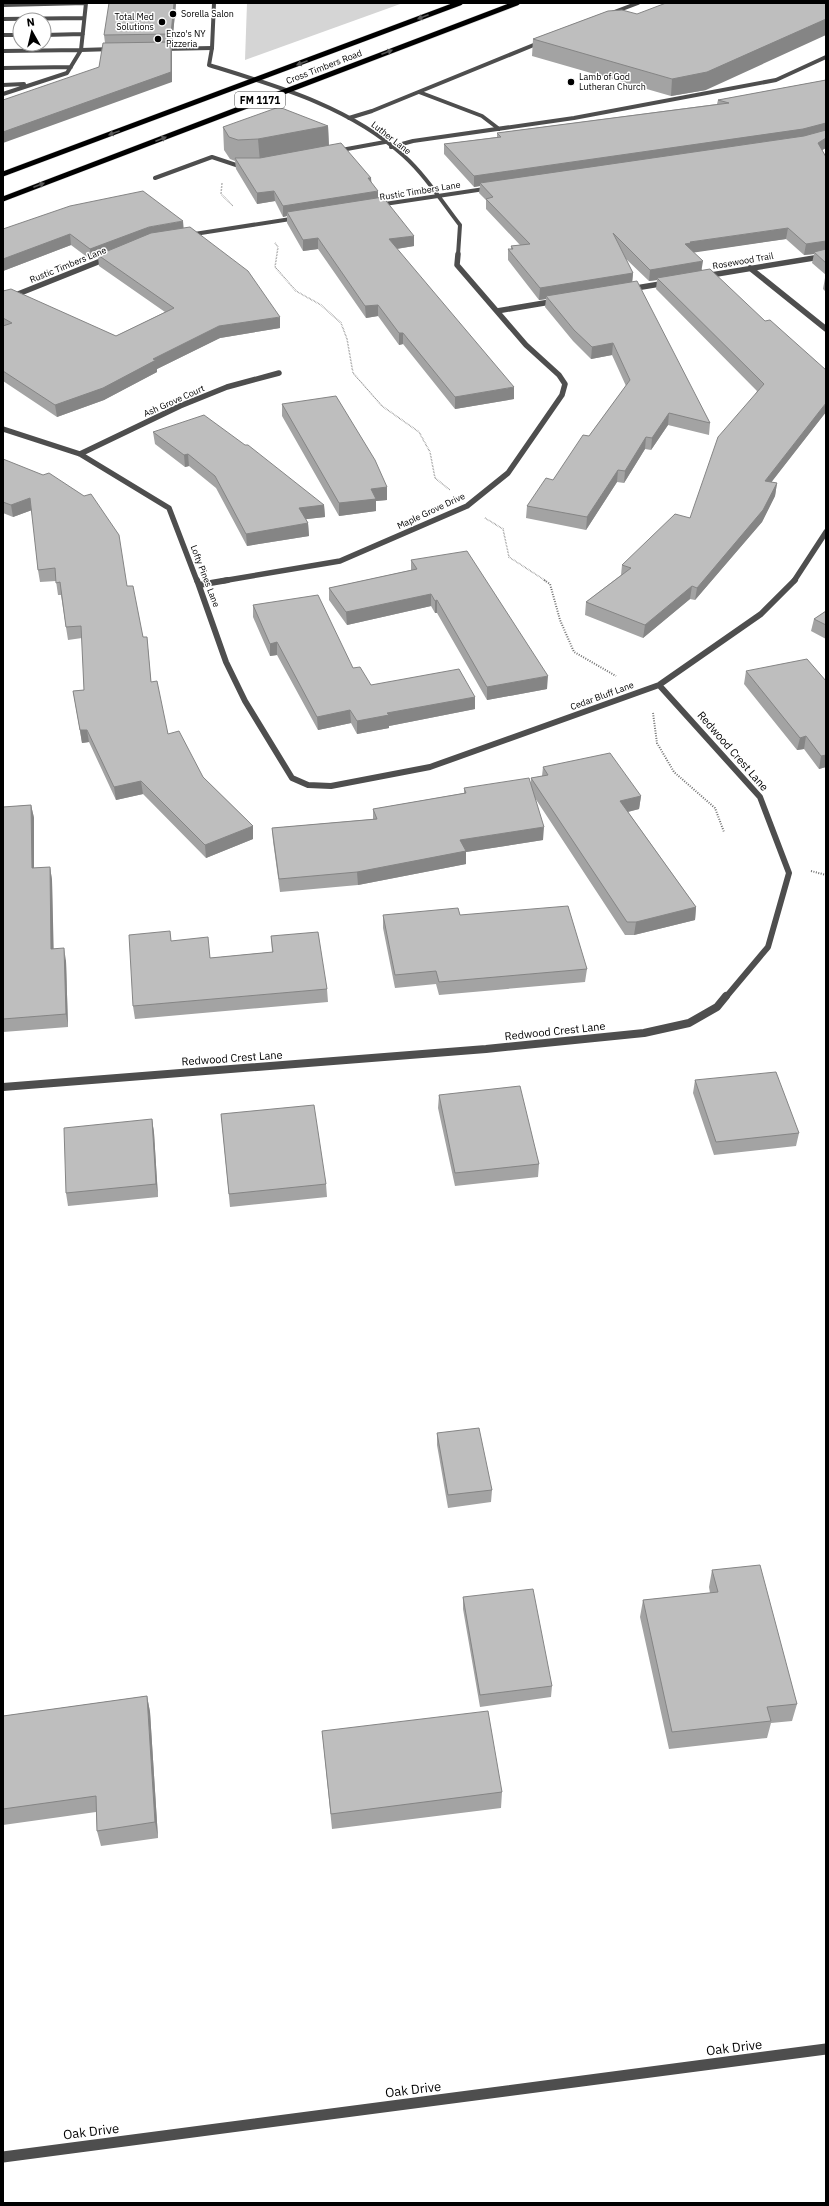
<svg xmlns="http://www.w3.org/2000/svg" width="829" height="2206" font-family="'IBM Plex Sans',sans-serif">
<rect width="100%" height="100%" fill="#fff"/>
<path fill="#d5d5d5" d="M 247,3 L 403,3 L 245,60 Z"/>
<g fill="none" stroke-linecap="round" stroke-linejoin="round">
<g stroke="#dbdbdb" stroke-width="6">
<path id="primary" d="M 3,174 L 460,3
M 3,199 L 517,3"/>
</g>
<path stroke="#707070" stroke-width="1.5" stroke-dasharray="0.5 1" stroke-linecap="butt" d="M 222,183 L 221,194 L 233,206
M 275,243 L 278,247 L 275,267 L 296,291 L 321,305 L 341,323 L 347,339 L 353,373 L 382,406 L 419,432 L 430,452 L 435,478 L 450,490
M 485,518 L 503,529 L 509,557 L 546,581"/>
<path stroke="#707070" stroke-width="2" stroke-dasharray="1 1.5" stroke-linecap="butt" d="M 544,580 L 550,584 L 560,620 L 574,652 L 616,676
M 653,713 L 657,743 L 674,772 L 715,808 L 724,832
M 811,871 L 826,875"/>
<path stroke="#4e4e4e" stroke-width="4" d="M 3,5 L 86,3 L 81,50 L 113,49
M 609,14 L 638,3
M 3,19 L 84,18
M 3,35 L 20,35
M 44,35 L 83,34
M 160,49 L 212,48
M 3,51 L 81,50
M 3,68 L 71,67
M 3,85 L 24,84
M 419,92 L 482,116 L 499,129
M 3,94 L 67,73 L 81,50
M 349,118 L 372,111 L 541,42
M 391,147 L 413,141 L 574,118 L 776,80 L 826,57
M 336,151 L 385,142
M 155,178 L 212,157 L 239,166 L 246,166"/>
<path stroke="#4e4e4e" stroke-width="4" d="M 214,3 L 212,48 L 209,65 C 277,86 350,107 404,156 C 426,176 442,202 460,225 L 458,255
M 378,205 L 491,188
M 188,235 L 297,218"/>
<path stroke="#4e4e4e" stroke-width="5.5" d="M 750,268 L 826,329
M 705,276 L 826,256
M 630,289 L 666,283
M 3,300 L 108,258
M 497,311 L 556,301
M 3,429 L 80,454 L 169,508 L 197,581
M 80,454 L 180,406 L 227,387 L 279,373
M 222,581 L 340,561 L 467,506 L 508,473 L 562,395 L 565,384 L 559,375 L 526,345 L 457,265 L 458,254
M 794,581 L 826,532"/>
<path stroke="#4e4e4e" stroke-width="6" d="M 197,580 L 226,662 L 245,701 L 292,778 L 308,785 L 331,786 L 430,767 L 659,685 L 761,614 L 795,580
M 199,585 L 228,580
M 659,685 L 760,797 L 789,873 L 768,947 L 726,997"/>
<path stroke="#4e4e4e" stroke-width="8" d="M 3,1087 L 486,1049 L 644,1033 L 689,1023 L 717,1007 L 726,996"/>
<path stroke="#4e4e4e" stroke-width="11" d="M 3,2157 L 826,2049"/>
<use href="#primary" stroke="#000" stroke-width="5"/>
</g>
<path fill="#a3a3a3" d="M 176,3 L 172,45 L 171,45 L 172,82 L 99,67 L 105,43 L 104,35 Z
M 608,11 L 706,90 L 671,96 L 532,56 L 533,39 Z
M 826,80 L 826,148 L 822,150 L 826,157 L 826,275 L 812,263 L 814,254 L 804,255 L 786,239 L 693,252 L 702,270 L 826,412 L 771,482 L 777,483 L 775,496 L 762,522 L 695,600 L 690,599 L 643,638 L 585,615 L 586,602 L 621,575 L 622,565 L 690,518 L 757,391 L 656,289 L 657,280 L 649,281 L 625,258 L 633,273 L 632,282 L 710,423 L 709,435 L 668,425 L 651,450 L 645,449 L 624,483 L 617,482 L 586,530 L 526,518 L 527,506 L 553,480 L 589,436 L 626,386 L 612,355 L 591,359 L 573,341 L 545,307 L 546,299 L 539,300 L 508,260 L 508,249 L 511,249 L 511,246 L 520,245 L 486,209 L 486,200 L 479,193 L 480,186 L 474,187 L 444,154 L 444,144 L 497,137 L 497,133 L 717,104 L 718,100 Z
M 328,126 L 329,145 L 371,182 L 378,198 L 414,246 L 397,249 L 514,399 L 455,409 L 403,344 L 399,345 L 378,316 L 366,318 L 318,249 L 303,251 L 287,223 L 287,216 L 283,217 L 275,201 L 257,204 L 236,169 L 235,161 L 230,159 L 224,150 L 223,127 Z
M 183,228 L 280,328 L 220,338 L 157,369 L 157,372 L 104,400 L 57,417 L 3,381 L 3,291 L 116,336 L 165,312 L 99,266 L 98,257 L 91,260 L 71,245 L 3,271 L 3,229 Z
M 825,278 L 826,278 L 826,292 L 823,289 Z
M 282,404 L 387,487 L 387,500 L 376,501 L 376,511 L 339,516 L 282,416 Z
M 153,432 L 324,505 L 325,517 L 306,519 L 308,523 L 309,536 L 247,546 L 216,488 L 189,466 L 185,467 L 155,444 Z
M 3,459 L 127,586 L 143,637 L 147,637 L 151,682 L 168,734 L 203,777 L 253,826 L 253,839 L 206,858 L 143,794 L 116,800 L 89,742 L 82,743 L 73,691 L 84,690 L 82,638 L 68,640 L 61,595 L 58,595 L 56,581 L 40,582 L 38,570 L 32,510 L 13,517 L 3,513 Z
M 411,560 L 547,689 L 487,700 L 437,613 L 435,613 L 431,606 L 347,625 L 329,600 L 329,588 L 411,570 Z
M 253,605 L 353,668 L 371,685 L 475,697 L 475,709 L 389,726 L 389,728 L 357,734 L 351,723 L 318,730 L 277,655 L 270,656 L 253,617 Z
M 826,611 L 826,639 L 811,631 L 814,619 Z
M 746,671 L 826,681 L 826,767 L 819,769 L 804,749 L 797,750 L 744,684 Z
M 543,767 L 641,796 L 639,809 L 628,812 L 696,907 L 695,920 L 634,935 L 625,935 L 535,798 L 543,840 L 466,852 L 466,864 L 358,885 L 280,892 L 273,841 L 272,828 L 373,819 L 373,809 L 464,793 L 464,788 L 531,784 L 531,778 L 542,776 Z
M 31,805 L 34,818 L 34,868 L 50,867 L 52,880 L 53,949 L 66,961 L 68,1027 L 3,1032 L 3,807 Z
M 383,915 L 460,915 L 587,969 L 585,982 L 439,995 L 436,984 L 395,988 L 383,928 Z
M 271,936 L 327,989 L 328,1002 L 135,1019 L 133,1006 L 171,941 L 210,958 L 272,952 Z
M 695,1080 L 799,1133 L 796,1146 L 714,1155 L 693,1093 Z
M 439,1095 L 539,1164 L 538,1177 L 455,1186 L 438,1108 Z
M 221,1114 L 326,1184 L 327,1197 L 230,1207 Z
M 152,1119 L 154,1133 L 158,1197 L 68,1206 L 66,1193 Z
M 826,1333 L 826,1343 L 825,1339 Z
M 437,1433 L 492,1490 L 491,1502 L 448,1508 L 437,1445 Z
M 712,1570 L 797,1704 L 792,1721 L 771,1723 L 767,1738 L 669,1749 L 640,1617 L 643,1600 L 710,1593 L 709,1587 Z
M 463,1597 L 552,1686 L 551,1697 L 480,1707 L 463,1609 Z
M 147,1696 L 150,1712 L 158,1838 L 101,1846 L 97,1831 L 96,1812 L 3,1825 L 3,1716 Z
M 322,1731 L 502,1792 L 501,1808 L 332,1829 Z"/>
<path fill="#858585" d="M 174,3 L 176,3 L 172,45 L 171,34 Z
M 826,19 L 826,35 L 706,90 L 671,96 L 672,79 Z
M 171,42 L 172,52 L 172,82 L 3,143 L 3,132 Z
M 826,123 L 825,133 L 801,140 L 480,183 L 480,186 L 474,187 L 474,176 Z
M 328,126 L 329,149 L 260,162 L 258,139 Z
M 826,138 L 826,148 L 817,153 L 818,143 Z
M 368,178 L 371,178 L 372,188 Z
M 274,191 L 275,201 L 257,204 L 257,193 Z
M 378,191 L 378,202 L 287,212 L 287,216 L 283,217 L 283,206 Z
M 183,221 L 184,232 L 98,255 L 98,257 L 91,260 L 90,249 L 149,227 Z
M 788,228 L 786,239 L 691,253 L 685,244 L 690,242 Z
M 70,234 L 71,245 L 3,271 L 3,259 Z
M 414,236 L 414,246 L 389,250 L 389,239 Z
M 318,238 L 318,249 L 303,251 L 303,240 Z
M 826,241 L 825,252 L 814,252 L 814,254 L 804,255 L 806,244 Z
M 703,261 L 701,273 L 657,278 L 657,280 L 649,281 L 650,270 Z
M 633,273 L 632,284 L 546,296 L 546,299 L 539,300 L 540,288 Z
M 378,305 L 378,316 L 366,318 L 365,306 Z
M 280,317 L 280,328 L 220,338 L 157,369 L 157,372 L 104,400 L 57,417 L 55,405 L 153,359 L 219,326 Z
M 399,333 L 403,333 L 403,344 L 399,345 Z
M 613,343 L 612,355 L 591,359 L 592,347 Z
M 514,387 L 514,399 L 455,409 L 455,397 Z
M 826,403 L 826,412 L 763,493 L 765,481 Z
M 669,413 L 668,425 L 651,450 L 652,438 Z
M 646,437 L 645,449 L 624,483 L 625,471 Z
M 188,454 L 189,466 L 185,467 L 184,455 Z
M 618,470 L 617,482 L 586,530 L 587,517 Z
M 777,483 L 775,496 L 762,522 L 695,600 L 697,588 Z
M 387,487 L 387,500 L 376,501 L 376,511 L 339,516 L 339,503 L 371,489 Z
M 30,498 L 32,510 L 13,517 L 11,505 Z
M 324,505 L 325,517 L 299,520 L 299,508 Z
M 308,523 L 309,536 L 247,546 L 246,534 Z
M 692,586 L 690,599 L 643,638 L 645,625 Z
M 431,594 L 431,606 L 347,625 L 346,612 Z
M 437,600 L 437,613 L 435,613 L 435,601 Z
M 277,642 L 277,655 L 270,656 L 270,644 Z
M 548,676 L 547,689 L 487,700 L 487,687 Z
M 475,697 L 475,709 L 389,726 L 389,728 L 357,734 L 357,721 L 387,713 Z
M 350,710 L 351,723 L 318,730 L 317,717 Z
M 80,730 L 87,730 L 89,742 L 82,743 Z
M 806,736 L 804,749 L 797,750 L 800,738 Z
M 826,755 L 826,767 L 819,769 L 821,756 Z
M 141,781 L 143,794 L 116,800 L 114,787 Z
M 641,796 L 639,809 L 619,814 L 620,801 Z
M 31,805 L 34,818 L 34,881 L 32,868 Z
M 253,826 L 253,839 L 206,858 L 205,845 Z
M 544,827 L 543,840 L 466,852 L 466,864 L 358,885 L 357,872 L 460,840 Z
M 50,867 L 52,880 L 54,962 L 51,949 Z
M 696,907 L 695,920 L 634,935 L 636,922 Z
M 64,948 L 66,961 L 68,1027 L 66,1014 Z
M 152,1119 L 154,1133 L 158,1197 L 156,1184 Z
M 147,1696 L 150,1712 L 158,1838 L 155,1822 Z"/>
<path fill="#bebebe" stroke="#858585" d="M 109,3 L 174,3 L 171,34 L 104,35 Z
M 666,3 L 826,3 L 826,19 L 707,72 L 672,79 L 533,39 L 608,11 L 622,10 L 637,14 Z
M 171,42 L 171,72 L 3,132 L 3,100 L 99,67 L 103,43 Z
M 826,80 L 826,123 L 803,129 L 474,176 L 444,144 L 501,137 L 497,133 L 729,103 L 718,100 Z
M 279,107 L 328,126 L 258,139 L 238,140 L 229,137 L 223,127 Z
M 826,130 L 826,138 L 818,143 L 826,157 L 826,241 L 806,244 L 788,228 L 690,242 L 691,243 L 685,244 L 703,261 L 650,270 L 613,233 L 633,273 L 540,288 L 508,249 L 513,249 L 511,246 L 530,244 L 486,199 L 493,197 L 480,183 L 804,136 Z
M 341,143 L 371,178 L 368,178 L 378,191 L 283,206 L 274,191 L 257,193 L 235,158 L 260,158 Z
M 143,191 L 183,221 L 149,227 L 90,249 L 70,234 L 3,259 L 3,229 L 70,206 Z
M 383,197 L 414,236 L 389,239 L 514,387 L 455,397 L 403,333 L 399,333 L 378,305 L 365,306 L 318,238 L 303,240 L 287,212 Z
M 190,227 L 248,271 L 280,317 L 219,326 L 153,359 L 156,360 L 103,388 L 55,405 L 3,371 L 3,326 L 12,323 L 3,318 L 3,291 L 11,289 L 116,336 L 174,308 L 98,255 L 151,233 Z
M 826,249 L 826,263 L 814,252 Z
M 710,269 L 765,321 L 770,320 L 826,370 L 826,403 L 765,481 L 777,483 L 763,510 L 697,588 L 692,586 L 645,625 L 586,602 L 631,568 L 622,565 L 675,514 L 690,518 L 718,437 L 764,384 L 657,278 Z
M 637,281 L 710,423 L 669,413 L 652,438 L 646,437 L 625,471 L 618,470 L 587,517 L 527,506 L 546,478 L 553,480 L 583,435 L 589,436 L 630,380 L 613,343 L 592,347 L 574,330 L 546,296 Z
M 336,396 L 375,460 L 387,487 L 371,489 L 376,499 L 339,503 L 282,404 Z
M 204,415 L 245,445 L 248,445 L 324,505 L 299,508 L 308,523 L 246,534 L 215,476 L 188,454 L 184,455 L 153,432 Z
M 3,459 L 43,475 L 49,473 L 84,496 L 91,494 L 119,535 L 127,586 L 133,586 L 143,637 L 147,637 L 151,682 L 157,681 L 168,734 L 179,731 L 203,777 L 253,826 L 205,845 L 141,781 L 114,787 L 87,730 L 80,730 L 73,691 L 84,690 L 81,626 L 66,627 L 60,582 L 56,583 L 55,568 L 38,570 L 30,498 L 11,505 L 3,502 Z
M 467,551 L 548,676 L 487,687 L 437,600 L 435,601 L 431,594 L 346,612 L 329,588 L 417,569 L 411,560 Z
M 318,595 L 353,668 L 360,667 L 371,685 L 459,669 L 475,697 L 387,713 L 389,715 L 357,721 L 350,710 L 317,717 L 277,642 L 270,644 L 253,605 Z
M 826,611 L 826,625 L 814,619 Z
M 807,659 L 826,681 L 826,755 L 821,756 L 806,736 L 800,738 L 746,671 Z
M 610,753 L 641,796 L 620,801 L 696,907 L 636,922 L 627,922 L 531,778 L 548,775 L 543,767 Z
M 529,778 L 544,827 L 460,840 L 466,851 L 357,872 L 279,879 L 272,828 L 377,819 L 373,809 L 466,793 L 464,788 Z
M 31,805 L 32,868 L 50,867 L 51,949 L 64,948 L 66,1014 L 3,1019 L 3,807 Z
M 568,906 L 587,969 L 439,982 L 436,971 L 395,975 L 383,915 L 458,908 L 460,915 Z
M 170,931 L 171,941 L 208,937 L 210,958 L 273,952 L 271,936 L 318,932 L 327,989 L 133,1006 L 129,935 Z
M 776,1072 L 799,1133 L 716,1142 L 695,1080 Z
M 520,1086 L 539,1164 L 455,1173 L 439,1095 Z
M 314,1105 L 326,1184 L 229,1194 L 221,1114 Z
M 152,1119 L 156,1184 L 66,1193 L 64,1128 Z
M 479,1428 L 492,1490 L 448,1495 L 437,1433 Z
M 760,1565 L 797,1704 L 767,1707 L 771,1721 L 672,1732 L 643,1600 L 718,1592 L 712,1570 Z
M 533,1589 L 552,1686 L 480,1695 L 463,1597 Z
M 147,1696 L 155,1822 L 97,1831 L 96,1796 L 3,1809 L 3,1716 Z
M 488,1711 L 502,1792 L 331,1814 L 322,1731 Z"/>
<defs><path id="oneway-solid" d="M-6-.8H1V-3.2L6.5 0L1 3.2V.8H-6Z"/></defs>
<g fill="#595959">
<use href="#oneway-solid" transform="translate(423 17) rotate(159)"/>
<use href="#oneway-solid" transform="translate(387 52) rotate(-21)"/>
<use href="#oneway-solid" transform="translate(302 63) rotate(159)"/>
<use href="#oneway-solid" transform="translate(114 133) rotate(160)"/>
<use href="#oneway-solid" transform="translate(161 139) rotate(-21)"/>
<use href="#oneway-solid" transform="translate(39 185) rotate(-21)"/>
</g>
<g fill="#000" stroke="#fff" stroke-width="1.5">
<circle cx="173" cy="14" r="4"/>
<circle cx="162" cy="22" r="4"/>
<circle cx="158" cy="39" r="4"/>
<circle cx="571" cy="82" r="4"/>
</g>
<g text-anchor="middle" stroke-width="3" stroke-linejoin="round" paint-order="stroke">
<g font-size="9" fill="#000" stroke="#fff" text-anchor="start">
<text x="181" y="17">Sorella Salon</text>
<text x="154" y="20" text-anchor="end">Total Med<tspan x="154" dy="10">Solutions</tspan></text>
<text x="166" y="37">Enzo's NY<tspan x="166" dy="10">Pizzeria</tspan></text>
<text x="579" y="80">Lamb of God<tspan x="579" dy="10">Lutheran Church</tspan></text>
</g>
<g font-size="9" fill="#000" stroke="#fff">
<text transform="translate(324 67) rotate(-21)" y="3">Cross Timbers Road</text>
<text transform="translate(391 138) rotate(38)" y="3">Luther Lane</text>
<text transform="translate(420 191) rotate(-9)" y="3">Rustic Timbers Lane</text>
<text transform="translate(743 261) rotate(-10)" y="3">Rosewood Trail</text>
<text transform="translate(68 265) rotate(-22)" y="3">Rustic Timbers Lane</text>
<text transform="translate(174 401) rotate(-24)" y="3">Ash Grove Court</text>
<text transform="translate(431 511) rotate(-25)" y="3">Maple Grove Drive</text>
<text transform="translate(205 576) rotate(69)" y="3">Lofty Pines Lane</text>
<text transform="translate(602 696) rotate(-20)" y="3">Cedar Bluff Lane</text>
</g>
<rect fill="#fff" stroke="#4c4c4c" stroke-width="1" x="235" y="92" width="50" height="16" rx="3"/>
<g font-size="10" font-weight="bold" fill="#000">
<text x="260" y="104">FM 1171</text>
</g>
<g font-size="11" fill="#000" stroke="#fff">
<text transform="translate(733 751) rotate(49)" y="4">Redwood Crest Lane</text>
<text transform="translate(555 1031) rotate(-6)" y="4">Redwood Crest Lane</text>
<text transform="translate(232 1058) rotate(-4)" y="4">Redwood Crest Lane</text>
</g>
<g font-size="13" fill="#000" stroke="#fff">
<text transform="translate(734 2047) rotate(-7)" y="5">Oak Drive</text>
<text transform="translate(413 2089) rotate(-7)" y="5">Oak Drive</text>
<text transform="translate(91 2131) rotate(-7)" y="5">Oak Drive</text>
</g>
</g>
<rect width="829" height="2206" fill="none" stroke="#000000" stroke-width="8"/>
<g transform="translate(32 32) rotate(352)"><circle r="19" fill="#ffffff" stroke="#999999"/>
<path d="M0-3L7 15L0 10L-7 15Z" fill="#000000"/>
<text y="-6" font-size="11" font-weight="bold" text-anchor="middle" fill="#000000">N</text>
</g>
</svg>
